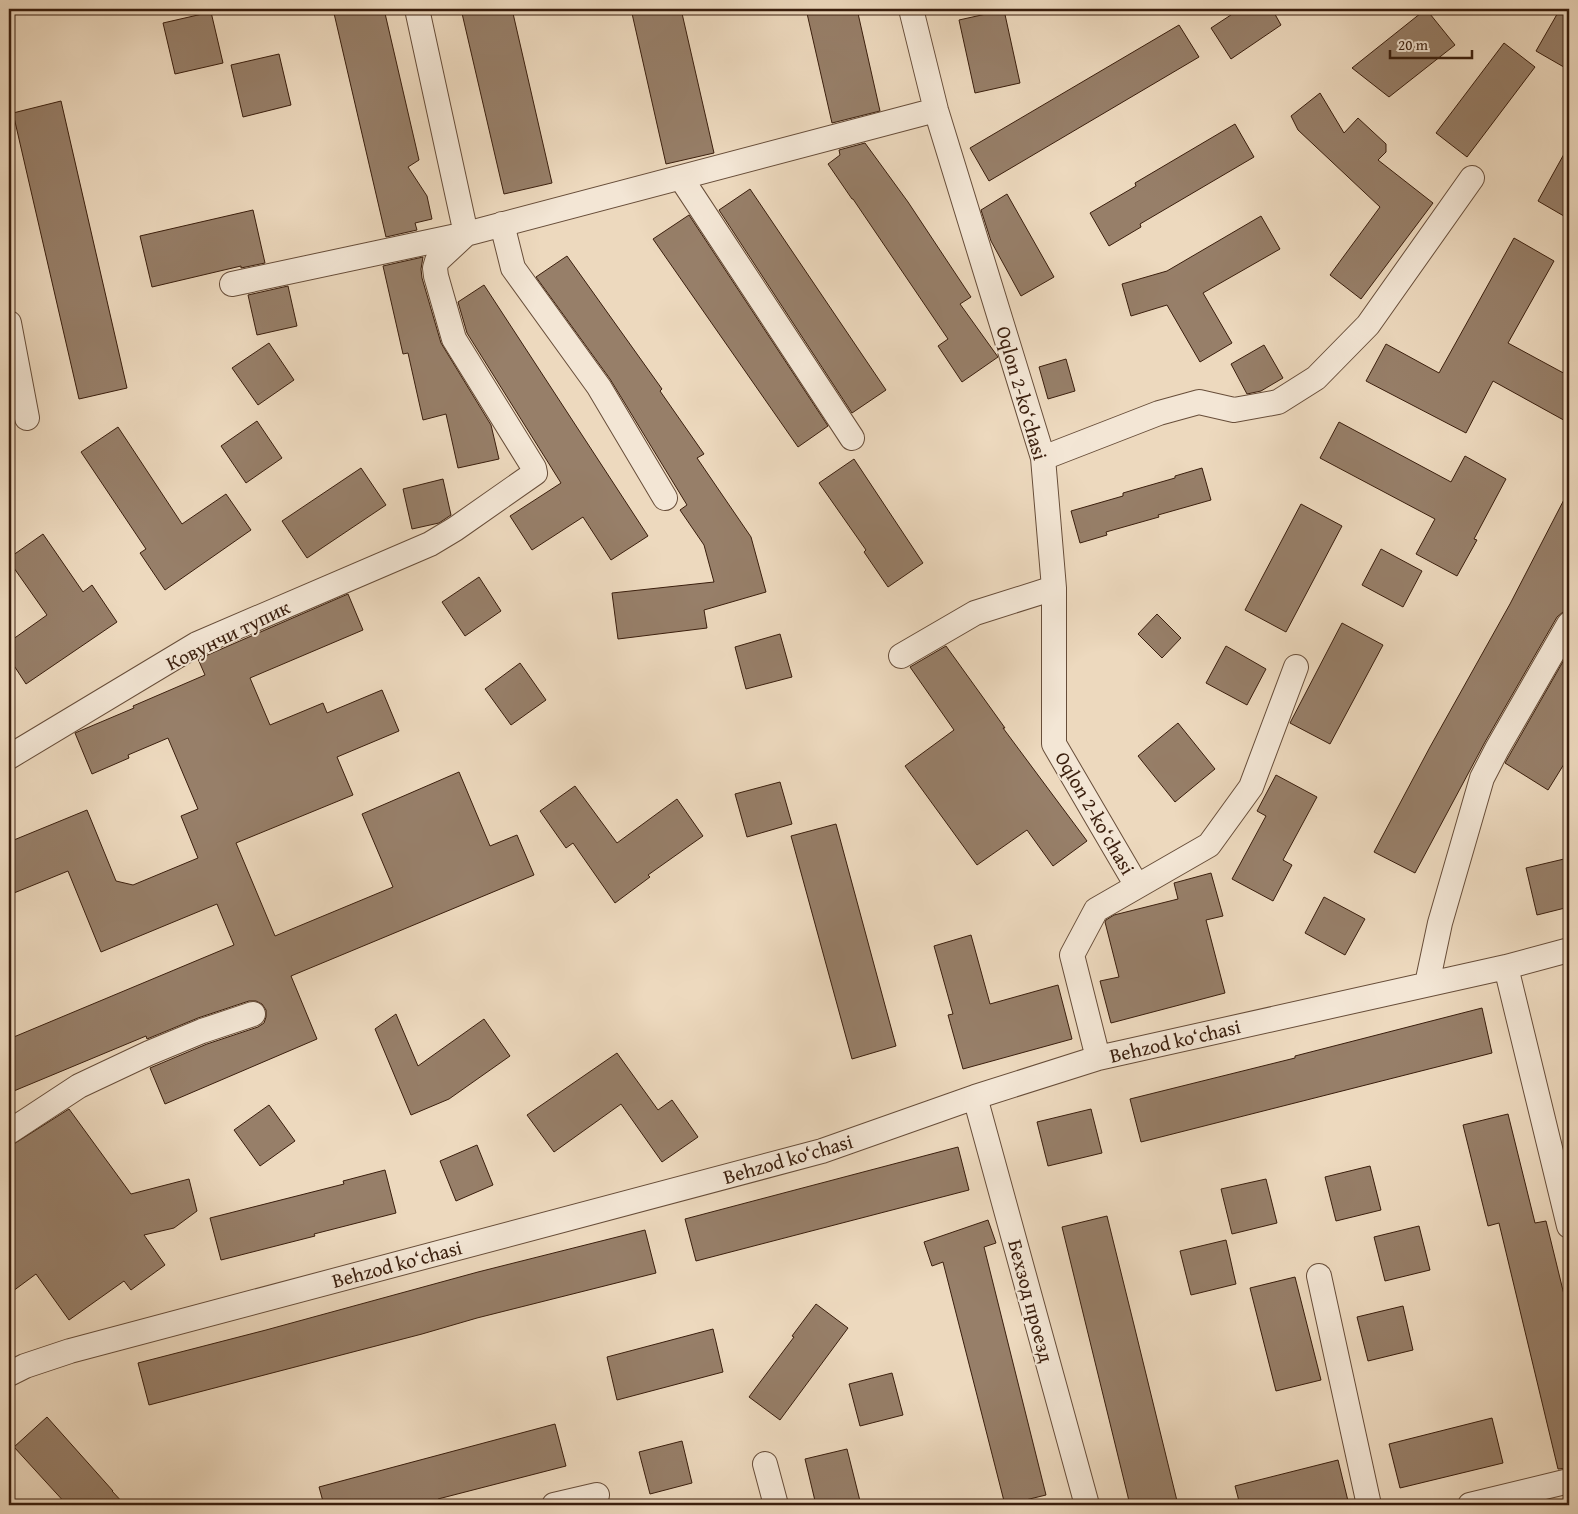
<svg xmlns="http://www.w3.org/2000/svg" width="1578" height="1514" font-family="'Gentium Book Plus',serif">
<rect width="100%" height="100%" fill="#edd9be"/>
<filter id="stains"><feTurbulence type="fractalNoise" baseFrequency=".004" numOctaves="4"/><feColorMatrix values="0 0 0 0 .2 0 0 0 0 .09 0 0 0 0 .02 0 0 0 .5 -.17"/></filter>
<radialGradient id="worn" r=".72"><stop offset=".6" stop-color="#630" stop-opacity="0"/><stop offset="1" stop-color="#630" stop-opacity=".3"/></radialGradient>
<path fill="#977f69" stroke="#3a1e0d" d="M 333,9 L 384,9 L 419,160 L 408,167 L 427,196 L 432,219 L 415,223 L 417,230 L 386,237 Z
M 461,9 L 512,9 L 552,183 L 504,194 Z
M 631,9 L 681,9 L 714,153 L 666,164 Z
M 806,9 L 857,9 L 880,111 L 832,123 Z
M 1240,9 L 1272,9 L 1281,25 L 1231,59 L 1211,28 Z
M 1426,9 L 1455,45 L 1389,97 L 1352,68 Z
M 1560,9 L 1569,9 L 1569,70 L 1536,51 Z
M 1004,10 L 1020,83 L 975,93 L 959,20 Z
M 211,12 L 223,63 L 175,74 L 163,23 Z
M 1179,25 L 1199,57 L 989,181 L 970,148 Z
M 1504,43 L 1535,67 L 1467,157 L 1436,133 Z
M 279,54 L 291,105 L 243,117 L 231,65 Z
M 1320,93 L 1344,133 L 1358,118 L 1386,144 L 1386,152 L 1378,160 L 1433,203 L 1361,299 L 1330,275 L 1380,207 L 1298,130 L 1291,116 Z
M 61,101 L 127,388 L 79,399 L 13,113 Z
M 1235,124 L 1254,157 L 1140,224 L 1141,227 L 1109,246 L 1090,213 L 1136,186 L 1135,183 Z
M 865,143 L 908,202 L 971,297 L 960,304 L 998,357 L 962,382 L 938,346 L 948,339 L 853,199 L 852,199 L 828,164 L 840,155 L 839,150 Z
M 1569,145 L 1569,219 L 1538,201 Z
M 750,189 L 886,390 L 852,413 L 719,210 Z
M 1007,194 L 1054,277 L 1021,296 L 991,241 L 981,210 Z
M 253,210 L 265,263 L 241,268 L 241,266 L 152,287 L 140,236 Z
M 689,215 L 828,426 L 798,447 L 653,239 Z
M 1261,216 L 1280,249 L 1203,293 L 1232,343 L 1200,362 L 1167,305 L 1131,316 L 1122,284 L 1167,271 Z
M 1514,238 L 1554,261 L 1508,343 L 1569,376 L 1569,423 L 1493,381 L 1466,433 L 1366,381 L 1386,344 L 1439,373 Z
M 567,256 L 662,389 L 660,391 L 704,454 L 697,458 L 751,537 L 766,592 L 704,610 L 707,628 L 618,639 L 612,593 L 714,582 L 704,545 L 680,510 L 687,505 L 610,379 L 536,277 Z
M 423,257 L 421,269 L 422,278 L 441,343 L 491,425 L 499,459 L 458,468 L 446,414 L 423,420 L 408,353 L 403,354 L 383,266 Z
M 484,285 L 648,536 L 611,560 L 583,517 L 532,550 L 510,516 L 561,483 L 467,333 L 458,302 Z
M 288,286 L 297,326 L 257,335 L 248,295 Z
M 269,343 L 294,380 L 258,405 L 232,368 Z
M 1264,345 L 1283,378 L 1261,391 L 1247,394 L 1231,364 Z
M 1066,359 L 1075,391 L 1048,399 L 1039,367 Z
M 257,421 L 282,458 L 246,483 L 221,446 Z
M 1339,422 L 1451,482 L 1465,456 L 1506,479 L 1474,539 L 1477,540 L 1457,576 L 1416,554 L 1435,519 L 1320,458 Z
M 118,427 L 182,524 L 226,494 L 251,530 L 165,590 L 140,553 L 146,549 L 81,452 Z
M 854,459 L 923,563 L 888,587 L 864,552 L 866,550 L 819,483 Z
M 361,468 L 386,505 L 307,558 L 282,521 Z
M 1202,468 L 1211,500 L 1158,515 L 1159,517 L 1106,532 L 1107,535 L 1080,543 L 1071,511 L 1123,496 L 1123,493 L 1175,478 L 1175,476 Z
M 443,479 L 451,515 L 439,523 L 412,529 L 403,489 Z
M 1569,490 L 1569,610 L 1563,612 L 1557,617 L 1485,742 L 1415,873 L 1374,852 L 1430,747 L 1510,604 Z
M 1301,504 L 1342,526 L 1286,632 L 1245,610 Z
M 43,534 L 83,592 L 92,585 L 117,622 L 26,684 L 9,658 L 9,642 L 47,615 L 9,561 L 9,558 Z
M 1381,549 L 1422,571 L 1403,607 L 1362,585 Z
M 479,577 L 501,611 L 465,636 L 442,602 Z
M 348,594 L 363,630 L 250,678 L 270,725 L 323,703 L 327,713 L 382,690 L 399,731 L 337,757 L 353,795 L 236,843 L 275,936 L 393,887 L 362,814 L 459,772 L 490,846 L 517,835 L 534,875 L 291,976 L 317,1039 L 165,1104 L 150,1068 L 207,1044 L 258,1027 L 264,1023 L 266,1017 L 266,1010 L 262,1004 L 256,1001 L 249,1001 L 198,1018 L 147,1039 L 146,1036 L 9,1093 L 9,1039 L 234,945 L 217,904 L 101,952 L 68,871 L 9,895 L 9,842 L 87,810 L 116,881 L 133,885 L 198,858 L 181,816 L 198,809 L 168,738 L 128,755 L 129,758 L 92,774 L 75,733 L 134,708 L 133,706 L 205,675 L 198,659 L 203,657 Z
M 1157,614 L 1181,638 L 1162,658 L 1138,634 Z
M 1342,623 L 1383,645 L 1330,744 L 1290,723 Z
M 780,634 L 792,677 L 746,689 L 735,647 Z
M 946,646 L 1005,728 L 1003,728 L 1087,841 L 1053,866 L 1027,830 L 977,865 L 905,766 L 954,730 L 910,667 Z
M 1226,646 L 1266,669 L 1247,705 L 1206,683 Z
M 1569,651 L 1569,756 L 1548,790 L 1505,763 Z
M 520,663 L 546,700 L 511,725 L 485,689 Z
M 1178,723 L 1215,769 L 1175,802 L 1138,756 Z
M 1276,775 L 1317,797 L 1283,860 L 1292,865 L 1273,901 L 1232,879 L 1266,816 L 1257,811 Z
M 780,782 L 792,824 L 747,837 L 735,794 Z
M 575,786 L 617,843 L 677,799 L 703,836 L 648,875 L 650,877 L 615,903 L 573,843 L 566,848 L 540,811 Z
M 836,824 L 896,1046 L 852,1059 L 791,836 Z
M 1564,859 L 1569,882 L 1569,907 L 1537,915 L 1526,868 Z
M 1211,873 L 1223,916 L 1206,920 L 1225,993 L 1111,1023 L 1100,981 L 1119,977 L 1105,922 L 1106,920 L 1114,915 L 1178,899 L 1174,883 Z
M 1324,897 L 1365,919 L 1345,955 L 1305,933 Z
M 971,935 L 990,1004 L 1058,985 L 1072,1039 L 963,1069 L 948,1015 L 953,1014 L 934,946 Z
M 1482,1008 L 1492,1053 L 1141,1142 L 1130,1099 L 1295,1058 L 1295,1056 Z
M 396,1014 L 418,1066 L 484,1019 L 510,1056 L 449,1099 L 411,1115 L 375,1029 Z
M 617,1053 L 658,1110 L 672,1100 L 698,1137 L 662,1162 L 621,1104 L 554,1152 L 527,1115 Z
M 269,1105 L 295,1141 L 260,1166 L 234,1130 Z
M 69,1109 L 131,1194 L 189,1179 L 197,1211 L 174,1228 L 144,1235 L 165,1265 L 131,1290 L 124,1281 L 69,1320 L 36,1274 L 9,1294 L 9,1147 Z
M 1091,1109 L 1102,1153 L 1048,1166 L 1037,1122 Z
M 1508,1114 L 1535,1223 L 1546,1221 L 1569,1315 L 1569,1468 L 1558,1469 L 1499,1223 L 1488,1226 L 1463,1125 Z
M 477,1145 L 493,1185 L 456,1201 L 440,1161 Z
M 958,1147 L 969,1190 L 696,1261 L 685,1219 Z
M 1370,1166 L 1381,1210 L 1336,1221 L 1325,1177 Z
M 385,1170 L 396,1213 L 314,1234 L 315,1236 L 221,1260 L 210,1218 L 344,1184 L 343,1181 Z
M 1266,1179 L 1277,1223 L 1232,1234 L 1221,1189 Z
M 1107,1216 L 1134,1325 L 1178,1505 L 1130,1505 L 1073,1272 L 1062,1227 Z
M 988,1220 L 996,1243 L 984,1247 L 1046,1495 L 1005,1505 L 943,1262 L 932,1266 L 924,1242 Z
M 1419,1226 L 1430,1270 L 1385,1281 L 1374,1237 Z
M 645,1230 L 656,1273 L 477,1318 L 422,1334 L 149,1405 L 138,1363 L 266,1330 L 478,1272 Z
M 1226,1240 L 1236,1284 L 1191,1295 L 1180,1251 Z
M 1295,1277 L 1321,1380 L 1276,1391 L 1250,1288 Z
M 816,1304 L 848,1328 L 780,1420 L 749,1397 L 794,1337 L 792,1336 Z
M 1403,1306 L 1413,1350 L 1368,1361 L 1357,1317 Z
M 713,1329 L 723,1372 L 617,1400 L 607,1357 Z
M 892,1373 L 903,1415 L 860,1426 L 849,1384 Z
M 47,1417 L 113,1491 L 112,1491 L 125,1505 L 67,1505 L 14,1447 Z
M 1492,1418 L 1503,1463 L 1400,1488 L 1389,1444 Z
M 555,1424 L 566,1466 L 438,1499 L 438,1501 L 422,1505 L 324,1505 L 319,1487 Z
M 682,1441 L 692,1483 L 650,1494 L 639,1452 Z
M 847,1449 L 861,1505 L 816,1505 L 805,1459 Z
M 1338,1460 L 1349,1505 L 1240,1505 L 1235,1486 Z"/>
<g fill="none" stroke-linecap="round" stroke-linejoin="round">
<g stroke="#674d39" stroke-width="26">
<path id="street" d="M 911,9 L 936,110 L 1043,458 L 1054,588 L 1054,744 L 1137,886
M 681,178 L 852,438
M 502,224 L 513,268 L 599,387 L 665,498
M 232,284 L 466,234 L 936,110
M 9,323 L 27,418
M 1043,458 L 1159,413 L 1199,402 L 1234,410 L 1278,402 L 1316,378 L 1368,325 L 1472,178
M 901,656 L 975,613 L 1054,588
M 9,757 L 197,644 L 430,544 L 455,529 L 535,473 L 534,468 L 454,339 L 436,276 L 435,268 L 437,261 L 466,234 L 417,9
M 1506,967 L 1569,1226
M 1427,984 L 1440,923 L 1482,778 L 1497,749 L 1569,624
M 1098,1058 L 1072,955 L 1096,910 L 1209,845 L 1251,787 L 1296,667
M 975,1097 L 1087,1505
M 9,1132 L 79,1086 L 149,1053 L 202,1031 L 253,1014
M 1319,1276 L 1369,1505
M 9,1374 L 25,1366 L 70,1351 L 822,1151 L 975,1097 L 1098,1058 L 1506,967 L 1569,950
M 765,1464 L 776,1505
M 554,1505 L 597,1495
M 1470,1505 L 1569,1481"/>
</g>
<use href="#street" stroke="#f3e6d5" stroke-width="24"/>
</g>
<g text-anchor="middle" stroke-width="4" stroke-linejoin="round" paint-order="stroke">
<g font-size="20" fill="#3a1e0d" stroke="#f3e6d5">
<text transform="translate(1022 393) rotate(74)" y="7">Oqlon 2-ko‘chasi</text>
<text transform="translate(228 635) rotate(-26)" y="7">Ковунчи тупик</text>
<text transform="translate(1095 813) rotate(60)" y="7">Oqlon 2-ko‘chasi</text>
<text transform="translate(1175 1041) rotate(-13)" y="7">Behzod ko‘chasi</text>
<text transform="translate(788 1159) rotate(-16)" y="7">Behzod ko‘chasi</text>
<text transform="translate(397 1264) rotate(-15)" y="7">Behzod ko‘chasi</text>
<text transform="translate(1031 1301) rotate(75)" y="7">Бехзод проезд</text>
</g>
</g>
<rect width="1578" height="1514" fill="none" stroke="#edd9be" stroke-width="30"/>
<rect x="10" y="10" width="1558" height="1494" fill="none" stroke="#3a1e0d" stroke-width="2.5"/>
<rect x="15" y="15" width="1548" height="1484" fill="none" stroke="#3a1e0d"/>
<path d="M1390 50v8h82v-8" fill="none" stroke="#3a1e0d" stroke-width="2.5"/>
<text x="1398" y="50" font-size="15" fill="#3a1e0d" stroke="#f3e6d5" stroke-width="4" paint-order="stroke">20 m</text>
<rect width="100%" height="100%" filter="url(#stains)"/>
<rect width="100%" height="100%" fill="url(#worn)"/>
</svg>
